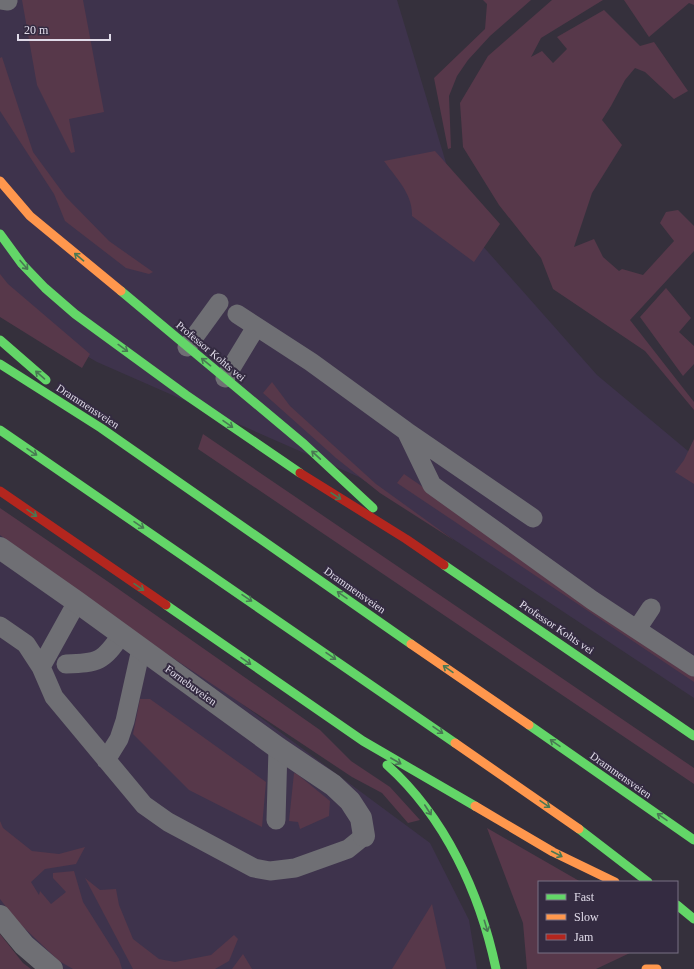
<svg xmlns="http://www.w3.org/2000/svg" width="694" height="969" font-family="'Times New Roman',serif">
<rect width="100%" height="100%" fill="#35303c"/>
<path fill="#3e334c" d="M 0,0 L 397,0 L 465,226 L 597,375 L 694,456 L 694,698 L 359,477 L 97,362 L 0,306 Z
M 0,530 L 138,627 L 430,843 L 469,920 L 477,969 L 45,969 L 0,918 Z"/>
<path fill="#57384a" d="M 22,0 L 83,0 L 104,112 L 69,119 L 75,152 L 71,153 L 37,85 Z
M 483,0 L 531,0 L 490,36 L 468,60 L 457,76 L 449,96 L 451,148 L 448,149 L 434,78 L 485,29 L 487,4 Z
M 552,0 L 603,0 L 541,38 L 531,57 L 542,51 L 553,63 L 567,49 L 557,37 L 604,10 L 640,46 L 654,42 L 688,91 L 674,99 L 645,72 L 635,68 L 625,80 L 611,106 L 602,120 L 622,145 L 592,193 L 574,247 L 594,239 L 603,257 L 619,271 L 622,269 L 643,275 L 674,241 L 660,223 L 666,212 L 678,210 L 694,226 L 694,251 L 630,320 L 694,402 L 694,410 L 645,351 L 553,289 L 541,258 L 499,205 L 463,147 L 460,103 L 488,56 Z
M 624,0 L 694,0 L 694,5 L 689,3 L 649,37 Z
M 2,57 L 33,152 L 66,197 L 109,241 L 153,272 L 149,274 L 126,268 L 65,221 L 54,194 L 0,111 L 0,58 Z
M 435,151 L 500,224 L 474,262 L 412,216 C 413,194 396,178 384,161 Z
M 0,274 L 8,284 L 90,354 L 82,368 L 0,317 Z
M 666,288 L 691,318 L 679,332 L 694,346 L 694,364 L 683,376 L 640,317 Z
M 272,382 L 290,406 L 376,484 L 455,541 L 380,493 L 336,458 L 263,393 Z
M 203,434 L 694,768 L 694,784 L 198,449 Z
M 694,439 L 694,484 L 675,472 L 684,460 Z
M 404,474 L 694,673 L 694,682 L 397,483 Z
M 0,508 L 107,581 L 320,730 L 351,761 L 390,787 L 420,820 L 408,823 L 382,793 L 352,777 L 158,648 L 0,535 Z
M 140,699 L 150,699 L 266,782 L 262,827 L 189,790 L 133,734 Z
M 294,773 L 297,774 L 330,801 L 329,816 L 300,829 L 298,822 L 289,821 Z
M 0,821 L 3,828 L 32,851 L 59,854 L 85,847 L 76,864 L 45,869 L 31,882 L 39,895 L 40,891 L 51,904 L 66,892 L 53,878 L 53,873 L 74,871 L 83,902 L 119,959 L 122,969 L 73,969 L 59,961 L 17,921 L 0,899 Z
M 487,828 L 581,882 L 539,882 L 539,952 L 632,952 L 596,969 L 527,969 L 523,923 Z
M 85,878 L 100,890 L 116,889 L 119,905 L 133,939 L 159,959 L 175,962 L 211,955 L 234,935 L 238,939 L 229,961 L 215,969 L 133,969 Z
M 432,904 L 446,969 L 392,969 Z
M 0,934 L 23,963 L 31,969 L 0,969 Z
M 243,954 L 252,969 L 232,969 Z"/>
<g fill="none" stroke-linecap="round" stroke-linejoin="round">
<path stroke="#6f6f74" stroke-width="19" d="M 1,0 L 8,1
M 237,314 L 311,362 L 406,431 L 533,518
M 187,347 L 219,303
M 225,378 L 256,327
M 406,431 L 432,485 L 592,600 L 694,667
M 0,626 L 26,644 L 41,667 L 54,697 L 144,805 L 168,822 L 254,868 L 270,871 L 295,868 L 348,849 L 364,836
M 637,629 L 651,608
M 66,664 C 98,663 103,662 121,635
M 41,667 L 77,602
M 106,760 L 119,739 L 125,721 L 141,649
M 276,820 L 278,748"/>
<path stroke="#6f6f74" stroke-width="22" d="M 0,548 L 77,602 L 278,748 L 333,785 L 350,801 L 361,818 L 364,836
M 0,916 L 24,945 L 52,969"/>
<path stroke="#63d668" stroke-width="9" d="M 0,234 L 22,264 L 45,288 L 75,314 L 186,395 L 300,473
M 121,291 L 304,444 L 373,508
M 0,340 L 46,380
M 0,364 L 101,428 L 411,644
M 0,430 L 455,743
M 444,565 L 694,736
M 166,605 L 363,741 L 475,806
M 529,725 L 694,840
M 387,765 C 445,817 480,893 496,969
M 579,829 L 648,882
M 677,905 L 694,919"/>
<path stroke="#ff974d" stroke-width="9" d="M 0,181 L 30,216 L 121,291
M 411,644 L 529,725
M 455,743 L 579,829
M 475,806 L 553,852 L 615,882
M 646,969 L 657,969"/>
<path stroke="#b3261e" stroke-width="9" d="M 300,473 L 406,539 L 444,565
M 0,491 L 166,605"/>
</g>
<defs><path id="oneway-shaft" d="M-6 0H5M1.5-3L5.5 0L1.5 3" fill="none" stroke-width="1.6" stroke-linecap="round" stroke-linejoin="round"/></defs>
<g stroke="#497853">
<use href="#oneway-shaft" transform="translate(79 257) rotate(-140)"/>
<use href="#oneway-shaft" transform="translate(24 265) rotate(49)"/>
<use href="#oneway-shaft" transform="translate(123 348) rotate(36)"/>
<use href="#oneway-shaft" transform="translate(206 362) rotate(-141)"/>
<use href="#oneway-shaft" transform="translate(40 375) rotate(-139)"/>
<use href="#oneway-shaft" transform="translate(228 424) rotate(35)"/>
<use href="#oneway-shaft" transform="translate(32 452) rotate(34)"/>
<use href="#oneway-shaft" transform="translate(316 455) rotate(-137)"/>
<use href="#oneway-shaft" transform="translate(336 496) rotate(33)"/>
<use href="#oneway-shaft" transform="translate(32 513) rotate(35)"/>
<use href="#oneway-shaft" transform="translate(139 525) rotate(34)"/>
<use href="#oneway-shaft" transform="translate(139 587) rotate(35)"/>
<use href="#oneway-shaft" transform="translate(342 595) rotate(-145)"/>
<use href="#oneway-shaft" transform="translate(247 598) rotate(34)"/>
<use href="#oneway-shaft" transform="translate(331 656) rotate(35)"/>
<use href="#oneway-shaft" transform="translate(246 661) rotate(35)"/>
<use href="#oneway-shaft" transform="translate(448 669) rotate(-145)"/>
<use href="#oneway-shaft" transform="translate(438 730) rotate(35)"/>
<use href="#oneway-shaft" transform="translate(555 743) rotate(-145)"/>
<use href="#oneway-shaft" transform="translate(396 761) rotate(30)"/>
<use href="#oneway-shaft" transform="translate(545 804) rotate(35)"/>
<use href="#oneway-shaft" transform="translate(428 810) rotate(57)"/>
<use href="#oneway-shaft" transform="translate(662 817) rotate(-145)"/>
<use href="#oneway-shaft" transform="translate(557 854) rotate(27)"/>
<use href="#oneway-shaft" transform="translate(486 926) rotate(73)"/>
</g>
<g text-anchor="middle" stroke-width="4" stroke-linejoin="round" paint-order="stroke">
<g font-size="11" fill="#e0dbe9" stroke="#342b41">
<text transform="translate(211 351) rotate(40)" y="4">Professor Kohts vei</text>
<text transform="translate(88 406) rotate(33)" y="4">Drammensveien</text>
<text transform="translate(355 590) rotate(35)" y="4">Drammensveien</text>
<text transform="translate(557 627) rotate(34)" y="4">Professor Kohts vei</text>
<text transform="translate(191 685) rotate(36)" y="4">Fornebuveien</text>
<text transform="translate(621 775) rotate(35)" y="4">Drammensveien</text>
</g>
</g>
<rect x="538" y="881" width="140" height="72" fill="#342b41" stroke="#797184"/>
<rect x="546" y="894" width="20" height="6" fill="#63d668" stroke="#797184"/>
<text x="574" y="901" font-size="12" fill="#e0dbe9">Fast</text>
<rect x="546" y="914" width="20" height="6" fill="#ff974d" stroke="#797184"/>
<text x="574" y="921" font-size="12" fill="#e0dbe9">Slow</text>
<rect x="546" y="934" width="20" height="6" fill="#b3261e" stroke="#797184"/>
<text x="574" y="941" font-size="12" fill="#e0dbe9">Jam</text>
<path d="M18 34v6h92v-6" fill="none" stroke="#e0dbe9" stroke-width="2"/>
<text x="24" y="34" font-size="12" fill="#e0dbe9" stroke="#342b41" stroke-width="3" paint-order="stroke">20 m</text>
</svg>
